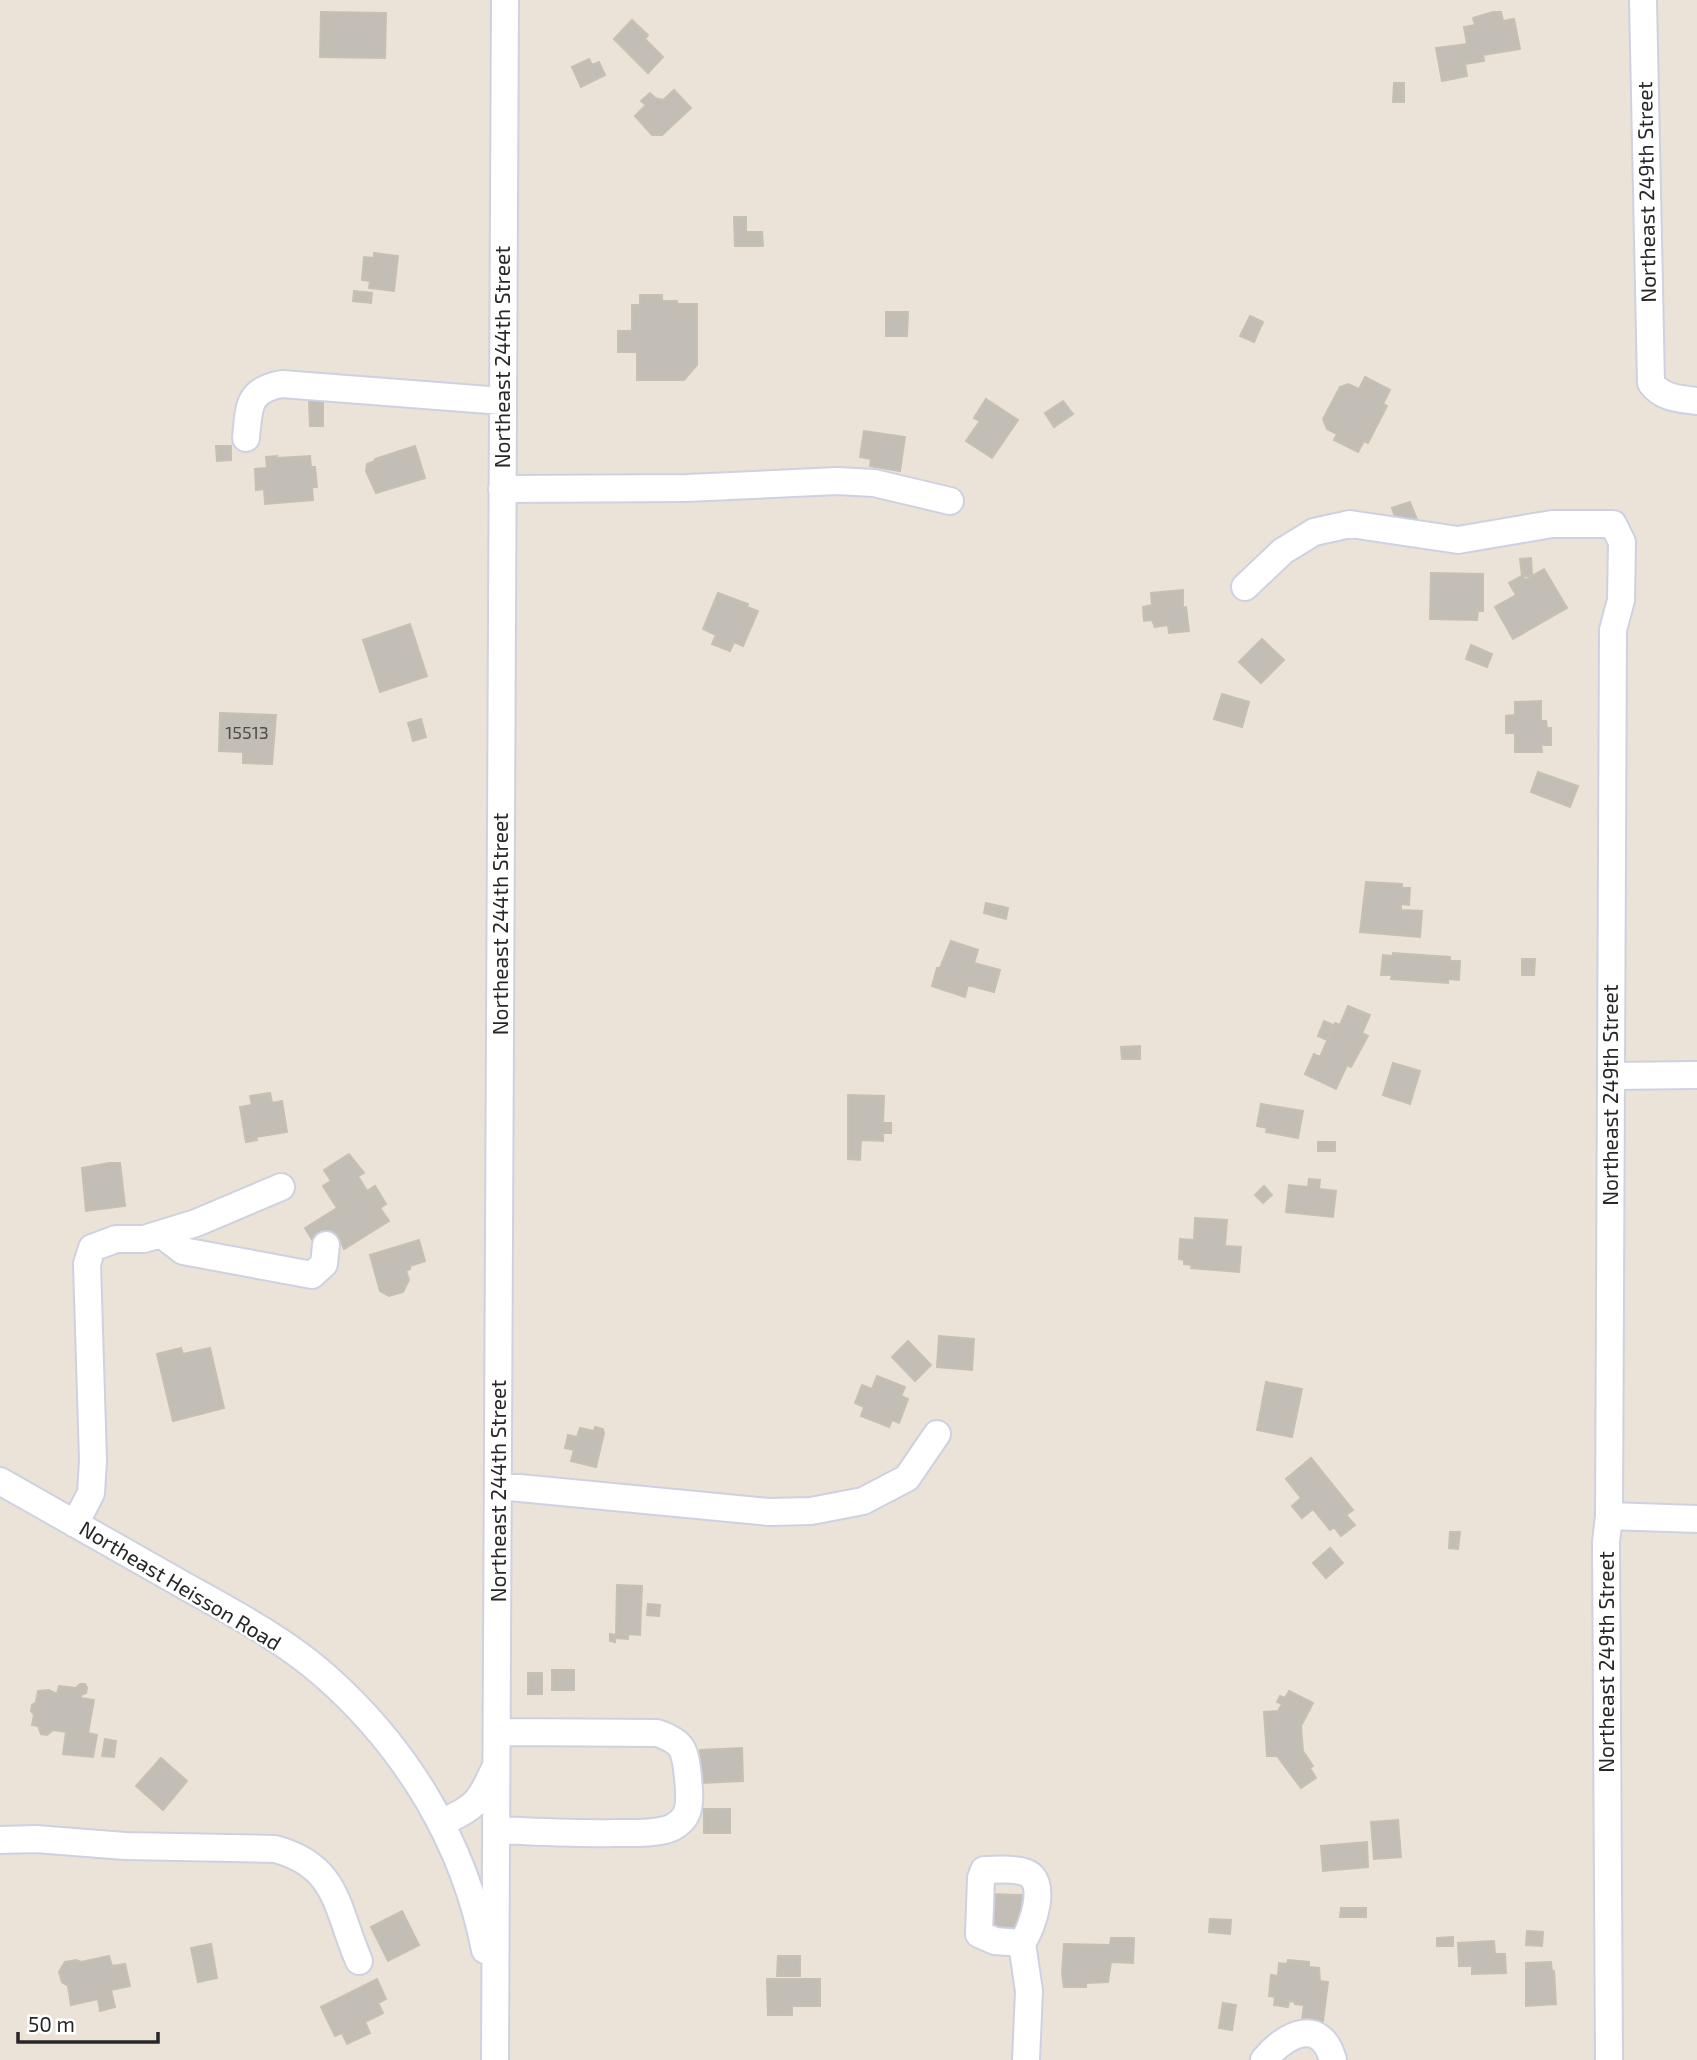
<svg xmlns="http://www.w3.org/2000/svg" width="1697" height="2060" font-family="'Exo 2',sans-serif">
<rect width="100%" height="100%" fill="#ebe3d8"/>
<path fill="#c2bdb5" stroke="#c6c0b2" stroke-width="2" d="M 321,12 L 386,13 L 385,58 L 320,57 Z
M 1493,12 L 1501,12 L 1503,21 L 1514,19 L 1520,49 L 1483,55 L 1484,61 L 1465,64 L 1467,76 L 1442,81 L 1436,48 L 1467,44 L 1464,27 L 1475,25 L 1473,18 Z
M 632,20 L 648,35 L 645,39 L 663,57 L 648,73 L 614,39 Z
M 589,59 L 592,65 L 599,62 L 605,75 L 581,87 L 572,67 Z
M 1394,83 L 1404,83 L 1404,102 L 1393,102 Z
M 674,90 L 691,108 L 662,135 L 652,135 L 635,116 L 646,105 L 641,101 L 650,93 L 655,98 L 663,100 Z
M 734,217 L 746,217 L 746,232 L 762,232 L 763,246 L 735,246 Z
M 374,253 L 398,256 L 394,291 L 369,288 L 370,281 L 362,280 L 364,257 L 374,258 Z
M 354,291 L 372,293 L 371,303 L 353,301 Z
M 640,295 L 662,295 L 662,301 L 677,301 L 677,304 L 697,304 L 697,365 L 684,380 L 637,380 L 637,352 L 618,352 L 618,331 L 632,331 L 632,305 L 640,305 Z
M 886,312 L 908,312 L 907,336 L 886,336 Z
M 1250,316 L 1263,322 L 1254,342 L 1240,336 Z
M 1365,377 L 1390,390 L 1383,404 L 1387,406 L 1368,443 L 1364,441 L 1358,452 L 1334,440 L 1337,434 L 1327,429 L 1323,419 L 1340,387 L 1348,384 L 1359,389 Z
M 323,399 L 323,426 L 310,426 L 309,400 Z
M 986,399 L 1018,420 L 992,458 L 966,441 L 980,421 L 974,418 Z
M 1063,401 L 1073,414 L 1054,427 L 1045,413 Z
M 864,431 L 905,437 L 900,471 L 870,466 L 871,459 L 860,457 Z
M 216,446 L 231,446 L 231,460 L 217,461 Z
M 415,446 L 425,478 L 376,493 L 366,471 L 367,464 L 375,461 L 375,459 Z
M 277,456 L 277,458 L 310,456 L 311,467 L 315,467 L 317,487 L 312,487 L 313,500 L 265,504 L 264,489 L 256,490 L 255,469 L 267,468 L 266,457 Z
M 1410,502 L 1418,522 L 1399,529 L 1392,508 Z
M 1531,558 L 1532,575 L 1523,577 L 1525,580 L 1544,569 L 1567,608 L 1513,639 L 1495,607 L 1516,595 L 1509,583 L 1522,576 L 1520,559 Z
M 1431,573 L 1483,574 L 1483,611 L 1478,611 L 1477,620 L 1430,619 Z
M 1183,590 L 1183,608 L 1186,607 L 1189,631 L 1169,633 L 1168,625 L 1155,627 L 1152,620 L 1144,621 L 1143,607 L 1152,605 L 1151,593 Z
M 718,593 L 748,604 L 747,607 L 758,611 L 743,646 L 734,642 L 730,651 L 712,644 L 716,635 L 703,629 Z
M 410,624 L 427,676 L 380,692 L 363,640 Z
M 1262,639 L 1284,660 L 1261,683 L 1239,662 Z
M 1471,645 L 1492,654 L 1487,667 L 1466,659 Z
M 1222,694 L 1249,702 L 1242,727 L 1214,719 Z
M 1541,701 L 1541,721 L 1546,721 L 1547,728 L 1551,728 L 1551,745 L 1541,745 L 1542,752 L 1515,752 L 1515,733 L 1506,733 L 1506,716 L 1515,715 L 1515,702 Z
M 220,713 L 276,715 L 272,764 L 243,763 L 243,752 L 219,751 Z
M 421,719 L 426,737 L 413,741 L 408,723 Z
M 1538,772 L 1578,786 L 1570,807 L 1531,792 Z
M 1366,882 L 1402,884 L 1402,888 L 1410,888 L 1409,905 L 1401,904 L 1401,910 L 1422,911 L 1420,937 L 1360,932 Z
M 986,903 L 1008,908 L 1006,919 L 984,913 Z
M 951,941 L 978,950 L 974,963 L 1000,970 L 994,992 L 968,985 L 965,997 L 932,986 L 937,968 L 940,968 Z
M 1393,953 L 1450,957 L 1450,961 L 1460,961 L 1459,980 L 1448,979 L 1448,983 L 1391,979 L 1392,975 L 1381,975 L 1383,955 L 1393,956 Z
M 1522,959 L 1535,959 L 1534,975 L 1522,975 Z
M 1348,1006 L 1370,1015 L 1362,1033 L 1368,1036 L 1351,1067 L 1347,1065 L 1336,1089 L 1305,1074 L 1314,1054 L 1320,1057 L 1335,1023 L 1340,1025 Z
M 1324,1021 L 1333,1025 L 1327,1040 L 1318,1036 Z
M 1140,1046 L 1140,1059 L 1122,1059 L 1121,1047 Z
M 1393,1063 L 1420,1071 L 1410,1104 L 1383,1095 Z
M 270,1093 L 272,1103 L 282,1101 L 287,1132 L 256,1137 L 257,1140 L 246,1142 L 240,1107 L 252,1105 L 250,1096 Z
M 848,1095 L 884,1096 L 883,1123 L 891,1123 L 891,1133 L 883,1133 L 883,1141 L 861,1140 L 860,1160 L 848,1159 Z
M 1261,1104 L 1303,1111 L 1298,1138 L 1266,1132 L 1267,1128 L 1257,1126 Z
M 1318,1142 L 1335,1142 L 1335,1151 L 1318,1151 Z
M 349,1154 L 364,1173 L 358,1176 L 367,1191 L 375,1186 L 386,1204 L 380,1208 L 389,1221 L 344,1249 L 337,1233 L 316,1246 L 305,1228 L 337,1208 L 323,1186 L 331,1181 L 324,1170 Z
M 109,1163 L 120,1163 L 125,1206 L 86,1211 L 82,1168 Z
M 1309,1179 L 1320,1180 L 1319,1189 L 1336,1191 L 1333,1217 L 1286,1212 L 1289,1185 L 1308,1187 Z
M 1264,1186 L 1272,1195 L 1263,1203 L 1255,1195 Z
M 1195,1218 L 1227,1220 L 1225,1246 L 1241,1247 L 1239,1272 L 1191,1268 L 1192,1265 L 1184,1264 L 1184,1260 L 1179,1259 L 1180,1239 L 1194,1240 Z
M 419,1240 L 425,1261 L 410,1266 L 410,1269 L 406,1271 L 409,1280 L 403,1292 L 389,1296 L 380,1291 L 370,1255 Z
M 939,1336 L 974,1339 L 972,1370 L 937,1367 Z
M 908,1341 L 931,1365 L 915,1381 L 892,1357 Z
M 181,1348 L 183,1354 L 210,1348 L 224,1408 L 173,1421 L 157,1354 Z
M 877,1376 L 905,1387 L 901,1396 L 908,1399 L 899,1423 L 892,1420 L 889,1427 L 861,1416 L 864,1407 L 855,1403 L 862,1385 L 872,1389 Z
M 1266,1382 L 1302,1389 L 1292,1437 L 1257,1430 Z
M 595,1427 L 603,1429 L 604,1433 L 596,1467 L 571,1461 L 574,1450 L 565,1448 L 568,1435 L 577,1437 L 580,1428 L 594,1431 Z
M 1311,1458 L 1353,1510 L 1346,1515 L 1355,1525 L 1341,1536 L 1334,1527 L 1330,1530 L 1313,1509 L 1302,1518 L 1292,1506 L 1301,1498 L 1286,1479 Z
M 1450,1532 L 1460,1532 L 1458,1549 L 1449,1548 Z
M 1330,1548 L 1343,1563 L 1326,1578 L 1313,1563 Z
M 617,1585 L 642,1586 L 640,1635 L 628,1634 L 628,1639 L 615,1638 L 615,1642 L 610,1641 L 610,1634 L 616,1635 Z
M 648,1604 L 660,1605 L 659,1616 L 647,1615 Z
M 552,1670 L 574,1670 L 574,1690 L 552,1690 Z
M 528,1673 L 542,1673 L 542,1694 L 528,1694 Z
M 80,1684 L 85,1684 L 87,1688 L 86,1693 L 81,1695 L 81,1698 L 94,1700 L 88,1733 L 97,1735 L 93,1757 L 63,1754 L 66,1732 L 53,1730 L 47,1735 L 41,1734 L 38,1726 L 32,1725 L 34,1715 L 31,1711 L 32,1705 L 36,1702 L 38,1691 L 49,1690 L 57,1694 L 59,1686 L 76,1688 Z
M 1289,1691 L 1313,1703 L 1301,1726 L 1303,1751 L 1313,1766 L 1310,1768 L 1316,1778 L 1301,1788 L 1277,1756 L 1267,1756 L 1264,1712 L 1278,1711 L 1282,1704 L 1277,1702 L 1280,1696 L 1285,1698 Z
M 105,1739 L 116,1741 L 114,1757 L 102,1756 Z
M 742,1748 L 743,1781 L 702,1783 L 700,1750 Z
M 161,1758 L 187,1781 L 163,1810 L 136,1786 Z
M 704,1809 L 730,1809 L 730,1833 L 704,1833 Z
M 1398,1820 L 1401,1857 L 1374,1859 L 1371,1822 Z
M 1367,1842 L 1368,1867 L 1323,1871 L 1321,1846 Z
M 989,1894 L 1022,1895 L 1021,1941 L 989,1941 Z
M 1341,1908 L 1366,1908 L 1366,1917 L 1340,1917 Z
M 402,1911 L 419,1945 L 388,1961 L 371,1927 Z
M 1210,1919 L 1231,1920 L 1230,1934 L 1209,1932 Z
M 1527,1931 L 1543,1932 L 1542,1946 L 1526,1945 Z
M 1453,1937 L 1453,1946 L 1437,1946 L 1437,1938 Z
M 1111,1938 L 1134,1938 L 1133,1963 L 1111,1962 L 1108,1982 L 1086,1983 L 1086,1987 L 1064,1987 L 1062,1974 L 1064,1944 L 1110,1945 Z
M 1494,1941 L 1495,1954 L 1505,1954 L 1506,1973 L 1472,1974 L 1472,1966 L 1459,1966 L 1458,1943 Z
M 211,1944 L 217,1978 L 198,1982 L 191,1948 Z
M 109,1956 L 112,1966 L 125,1964 L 130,1986 L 111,1990 L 115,2007 L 100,2011 L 98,1999 L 71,2005 L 68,1986 L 62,1982 L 59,1972 L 65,1962 L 76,1960 L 81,1962 Z
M 778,1956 L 800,1956 L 800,1976 L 777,1976 Z
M 1288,1960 L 1309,1962 L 1309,1967 L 1319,1968 L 1320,1981 L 1328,1982 L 1323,2021 L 1302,2020 L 1304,2005 L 1295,2004 L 1295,2002 L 1289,2001 L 1288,2007 L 1274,2005 L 1275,1997 L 1269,1996 L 1271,1975 L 1278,1976 L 1279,1963 L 1287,1964 Z
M 1551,1962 L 1552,1971 L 1554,1971 L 1556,2004 L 1526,2006 L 1526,1963 Z
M 377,1979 L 386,1999 L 378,2003 L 383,2013 L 365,2022 L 370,2033 L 347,2044 L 342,2033 L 335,2036 L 321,2007 Z
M 767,1979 L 820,1979 L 820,2006 L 792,2006 L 792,2015 L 768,2015 Z
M 1223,2003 L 1236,2005 L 1232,2030 L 1219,2028 Z"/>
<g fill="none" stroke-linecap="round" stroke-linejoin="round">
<g stroke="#ced1e1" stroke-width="30">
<path id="minor" d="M 1643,0 L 1651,383 C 1662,398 1679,399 1697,401
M 246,438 C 249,408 247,390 282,384 L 502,401
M 502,489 L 687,488 L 837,481 L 874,483 L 950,501
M 1245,587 L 1283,551 L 1314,532 L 1350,524 L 1458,540 L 1552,524 L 1613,524 L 1622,542 L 1621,600 L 1613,630 L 1609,1516 L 1606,1542 L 1609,2060
M 1612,1076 L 1697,1075
M 161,1234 L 183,1251 L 312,1275 L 324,1264 L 326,1245
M 0,1481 C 62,1516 123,1551 185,1586 C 233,1613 283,1639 324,1675 C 406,1747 464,1842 485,1950
M 499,1486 L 769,1512 L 811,1511 L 863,1501 L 907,1478 L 937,1434
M 1609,1516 L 1697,1519
M 75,1524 L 91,1493 L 93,1460 L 87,1264 L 92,1248 L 116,1239 L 144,1239 L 196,1223 L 281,1187
M 442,1822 C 476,1808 480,1801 495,1768
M 496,1830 C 536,1832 576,1834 616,1833 C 630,1833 645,1834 660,1831 C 668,1830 677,1826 683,1819 C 692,1809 689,1790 688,1777 C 685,1750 684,1742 657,1733 L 497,1732
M 0,1840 L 36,1839 L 125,1846 L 275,1849 C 339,1866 336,1909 359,1961
M 1022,1943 L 995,1941 L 979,1934 L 981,1878 L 984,1870 C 996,1870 1013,1868 1024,1872 C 1050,1879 1032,1929 1022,1943 L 1029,1991 L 1026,2060
M 495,2060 L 505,0
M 1264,2060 C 1285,2034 1321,2016 1333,2060"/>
</g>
<use href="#minor" stroke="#fff" stroke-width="26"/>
</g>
<g text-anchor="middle" stroke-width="5" stroke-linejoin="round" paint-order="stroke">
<g font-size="18" fill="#4e4c4a">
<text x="247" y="739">15513</text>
</g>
<g font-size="21" fill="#272727" stroke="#fff">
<text transform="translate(1647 192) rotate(-91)" y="7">Northeast 249th Street</text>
<text transform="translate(503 357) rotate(-90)" y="7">Northeast 244th Street</text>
<text transform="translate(501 924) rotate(-90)" y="7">Northeast 244th Street</text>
<text transform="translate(1611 1095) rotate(-90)" y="7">Northeast 249th Street</text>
<text transform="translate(499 1491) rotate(-90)" y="7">Northeast 244th Street</text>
<text transform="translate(180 1586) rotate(31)" y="7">Northeast Heisson Road</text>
<text transform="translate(1607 1662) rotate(-90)" y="7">Northeast 249th Street</text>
</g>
</g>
<path d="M18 2032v10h140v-10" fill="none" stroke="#272727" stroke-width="3.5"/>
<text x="28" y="2032" font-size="21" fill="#272727" stroke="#ffffff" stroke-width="5" paint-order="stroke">50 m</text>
</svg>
